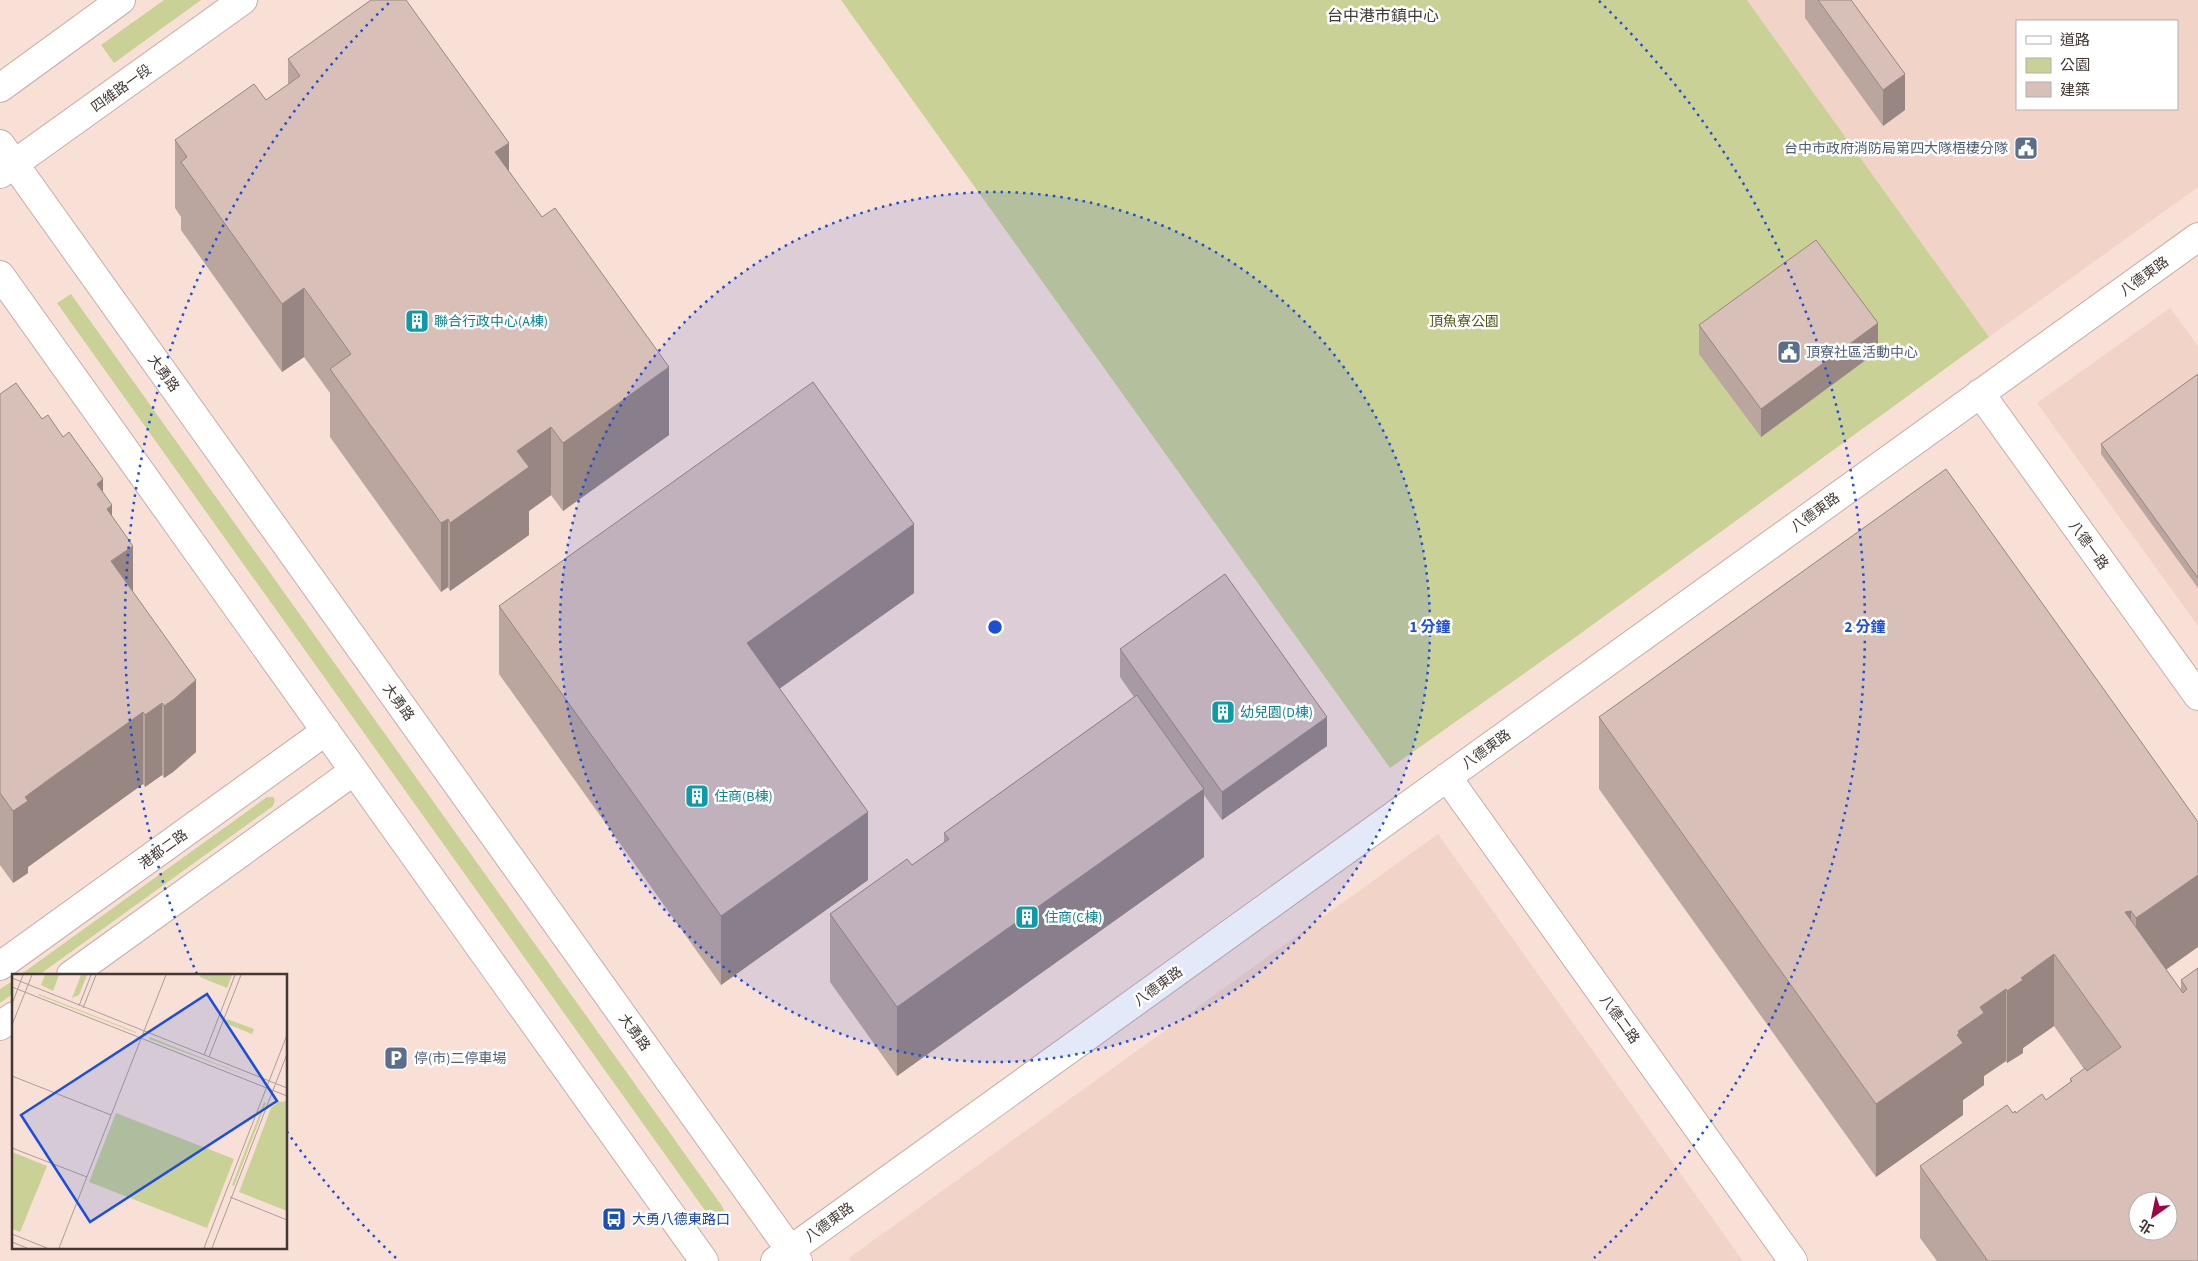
<svg xmlns="http://www.w3.org/2000/svg" width="2198" height="1261" font-family="'Source Sans 3','Noto Sans TC',sans-serif">
<rect width="100%" height="100%" fill="#f8e0d7"/>
<path fill="#f1d3c7" fill-rule="evenodd" d="M 1747,0 L 2198,0 L 2198,187 L 1989,337 ZM 2017,21 L 2177,21 L 2177,109 L 2017,109 Z
M 2170,308 L 2198,346 L 2198,626 L 2037,403 Z
M 1438,834 L 1743,1261 L 851,1261 L 849,1258 Z"/>
<path fill="#c9d196" d="M 164,0 L 201,0 L 114,63 L 101,45 Z
M 841,0 L 1747,0 L 1989,337 L 1573,639 L 1390,768 Z
M 71,294 L 722,1206 L 724,1210 L 722,1217 L 715,1219 L 709,1216 L 57,303 Z
M 267,797 L 273,797 L 275,800 L 273,806 L 39,975 L 20,975 Z
M 14,980 L 14,993 L 0,1003 L 0,989 Z"/>
<g fill="none" stroke-linecap="round" stroke-linejoin="round">
<g stroke="#c5aea6" stroke-width="30">
<path id="minor" d="M 0,88 L 121,0
M 0,144 L 798,1261
M 0,174 L 243,0
M 0,275 L 704,1261
M 1980,393 L 2198,696
M 1447,777 L 1793,1261
M 0,966 L 326,731
M 71,975 L 354,771
M 0,1026 L 14,1016
M 775,1261 L 2198,237"/>
</g>
<use href="#minor" stroke="#fff" stroke-width="28"/>
</g>
<path fill="#baa59f" d="M 1805,0 L 1851,0 L 1905,110 L 1883,126 L 1805,18 Z
M 288,59 L 509,171 L 669,435 L 563,511 L 551,495 L 529,511 L 529,535 L 450,591 L 448,587 L 441,592 L 330,437 L 330,393 L 304,357 L 282,372 L 181,230 L 181,217 L 175,208 L 175,140 L 266,100 L 288,84 Z
M 1699,325 L 1878,351 L 1761,437 L 1699,354 Z
M 2198,374 L 2198,588 L 2101,454 L 2101,444 Z
M 0,394 L 42,419 L 103,492 L 112,516 L 133,591 L 196,752 L 173,772 L 164,778 L 162,775 L 145,787 L 143,784 L 48,852 L 28,867 L 28,873 L 13,883 L 0,865 Z
M 1946,469 L 2166,969 L 2181,990 L 2181,980 L 2198,968 L 2198,1261 L 1937,1261 L 1920,1238 L 1920,1166 L 2013,1113 L 2016,1113 L 2046,1100 L 2070,1082 L 2070,1079 L 2084,1069 L 2054,1026 L 2023,1048 L 2023,1053 L 2007,1063 L 2006,1061 L 1984,1076 L 1984,1085 L 1963,1100 L 1963,1115 L 1876,1177 L 1599,789 L 1599,717 Z
M 914,593 L 779,688 L 868,880 L 721,985 L 499,674 L 499,606 Z
M 1120,649 L 1327,746 L 1222,820 L 1204,795 L 1204,857 L 897,1076 L 830,982 L 830,914 L 912,865 L 944,842 L 944,833 L 1134,697 L 1120,677 Z"/>
<path fill="#978682" d="M 1905,74 L 1905,110 L 1883,126 L 1883,90 Z
M 509,143 L 509,211 L 495,152 Z
M 304,288 L 304,357 L 282,372 L 282,304 Z
M 1878,323 L 1878,351 L 1761,437 L 1761,409 Z
M 669,367 L 669,435 L 563,511 L 563,443 Z
M 551,427 L 551,495 L 529,511 L 529,535 L 450,591 L 450,523 L 517,451 Z
M 103,479 L 103,551 L 97,484 Z
M 112,505 L 112,561 L 133,546 L 133,618 L 111,634 L 107,509 Z
M 448,519 L 448,587 L 441,592 L 441,523 Z
M 914,524 L 914,593 L 747,712 L 747,643 Z
M 196,680 L 196,752 L 173,772 L 164,778 L 164,706 Z
M 162,703 L 162,775 L 145,787 L 145,715 Z
M 143,712 L 143,784 L 28,867 L 28,873 L 13,883 L 13,811 L 25,797 Z
M 1327,717 L 1327,746 L 1222,820 L 1222,792 Z
M 1204,789 L 1204,857 L 897,1076 L 897,1007 Z
M 868,812 L 868,880 L 721,985 L 721,916 Z
M 2198,875 L 2198,947 L 2136,991 L 2136,918 Z
M 2131,911 L 2131,983 L 2125,912 Z
M 2054,954 L 2054,1026 L 2023,1048 L 2023,1053 L 2007,1063 L 2007,991 L 2021,978 Z
M 2006,989 L 2006,1061 L 1984,1076 L 1984,1085 L 1963,1100 L 1963,1115 L 1876,1177 L 1876,1104 L 1958,1031 L 1980,1007 Z"/>
<path fill="#d8c0b9" stroke="#978682" fill-rule="evenodd" d="M 371,0 L 406,0 L 509,143 L 495,152 L 542,217 L 555,208 L 669,367 L 563,443 L 551,427 L 517,451 L 529,467 L 450,523 L 448,519 L 441,523 L 330,369 L 351,354 L 304,288 L 282,304 L 181,162 L 187,157 L 175,140 L 254,84 L 266,100 L 300,76 L 288,59 Z
M 1818,0 L 1851,0 L 1905,74 L 1883,90 Z
M 1816,240 L 1878,323 L 1761,409 L 1699,325 Z
M 2198,374 L 2198,578 L 2101,444 Z
M 813,382 L 914,524 L 747,643 L 868,812 L 721,916 L 499,606 Z
M 16,383 L 42,419 L 48,415 L 63,437 L 69,432 L 103,479 L 97,484 L 112,505 L 107,509 L 133,546 L 111,561 L 196,680 L 173,700 L 164,706 L 162,703 L 145,715 L 143,712 L 48,780 L 25,797 L 28,801 L 13,811 L 0,793 L 0,394 Z
M 1946,469 L 2100,684 L 2198,822 L 2198,875 L 2136,918 L 2131,911 L 2125,912 L 2183,993 L 2187,989 L 2181,980 L 2198,968 L 2198,1261 L 1988,1261 L 1920,1166 L 2007,1105 L 2013,1113 L 2015,1111 L 2016,1113 L 2042,1094 L 2046,1100 L 2072,1081 L 2070,1079 L 2085,1068 L 2087,1071 L 2121,1047 L 2054,954 L 2021,978 L 2023,980 L 2007,991 L 2006,989 L 1980,1007 L 1984,1013 L 1958,1031 L 1959,1033 L 1957,1035 L 1963,1043 L 1876,1104 L 1599,717 ZM 2138,1201 L 2168,1201 L 2168,1231 L 2138,1231 Z
M 1225,574 L 1327,717 L 1222,792 L 1120,649 Z
M 1137,695 L 1204,789 L 897,1007 L 830,914 L 907,859 L 912,865 L 949,839 L 944,833 Z"/>
<circle cx="995" cy="627" r="435" fill="#1d4ed8" fill-opacity=".12"/>
<g fill="none" stroke="#1d4ed8" stroke-width="2.5" stroke-dasharray="2.5 5">
<circle cx="995" cy="627" r="435"/>
<path d="M396 1258A870 870 0 0 1 287 1132M197 974A870 870 0 0 1 391 1M1599 1A870 870 0 0 1 1594 1258"/>
</g>
<defs>
<g id="civic-square" transform="scale(1.25)"><rect x="-9" y="-9" width="18" height="18" rx="4" fill="#5c6f8a" stroke="#fff"/><path d="M-.6-6.5H3V-4.5H.6V-3L4-1V1h2V6H-6V1h2V-1L-.6-3ZM-1.2 2.5V6h2.4V2.5Z" fill="#fff"/></g>
<g id="building-square" transform="scale(1.25)"><rect x="-9" y="-9" width="18" height="18" rx="4" fill="#0f9aa8" stroke="#fff"/><path d="M-4-6H4V6H1V3H-1V6H-4ZM-2.5-4.3h1.7v1.8h-1.7ZM.8-4.3h1.7v1.8H.8ZM-2.5-1h1.7V.8h-1.7ZM.8-1h1.7V.8H.8Z" fill="#fff"/></g>
<g id="parking-square" transform="scale(1.25)"><rect x="-9" y="-9" width="18" height="18" rx="4" fill="#5c6f8a" stroke="#fff"/><path d="M-3.5-5.5H1a3.5 3.5 0 0 1 0 7H-1V5.5H-3.5ZM-1-3.4V-.6H.8a1.4 1.4 0 0 0 0-2.8Z" fill="#fff"/></g>
<g id="bus-square" transform="scale(1.25)"><rect x="-9" y="-9" width="18" height="18" rx="4" fill="#1a4fb4" stroke="#fff"/><path d="M-5-6H5V4H4V6H2V4H-2V6H-4V4H-5ZM-3.5-4V0h7V-4ZM-3.5 1.2v1.5H-2V1.2ZM2 1.2v1.5H3.5V1.2Z" fill="#fff"/></g>
</defs>
<g fill-rule="evenodd">
<use href="#civic-square" x="2026" y="148"/>
<use href="#building-square" x="417" y="321"/>
<use href="#civic-square" x="1789" y="352"/>
<use href="#building-square" x="1223" y="712"/>
<use href="#building-square" x="697" y="796"/>
<use href="#building-square" x="1027" y="917"/>
<use href="#parking-square" x="396" y="1058"/>
<use href="#bus-square" x="614" y="1219"/>
</g>
<g text-anchor="middle" stroke-width="5" stroke-linejoin="round" paint-order="stroke">
<g font-size="14" fill="#413834" stroke="#fff">
<text transform="translate(121 88) rotate(-36)" y="5">四維路一段</text>
<text transform="translate(2144 276) rotate(-36)" y="5">八德東路</text>
<text transform="translate(164 373) rotate(54)" y="5">大勇路</text>
<text transform="translate(1815 512) rotate(-36)" y="5">八德東路</text>
<text transform="translate(2089 545) rotate(54)" y="5">八德一路</text>
<text transform="translate(399 702) rotate(54)" y="5">大勇路</text>
<text transform="translate(1486 749) rotate(-36)" y="5">八德東路</text>
<text transform="translate(163 849) rotate(-36)" y="5">港都二路</text>
<text transform="translate(1158 986) rotate(-36)" y="5">八德東路</text>
<text transform="translate(1620 1019) rotate(54)" y="5">八德二路</text>
<text transform="translate(635 1032) rotate(54)" y="5">大勇路</text>
<text transform="translate(829 1222) rotate(-36)" y="5">八德東路</text>
</g>
<g font-size="14" fill="#4e5e75" stroke="#fff" text-anchor="start">
<text x="2008" y="153" text-anchor="end">台中市政府消防局第四大隊梧棲分隊</text>
<text x="1806" y="357">頂寮社區活動中心</text>
<text x="414" y="1063">停(市)二停車場</text>
</g>
<g font-size="14" fill="#0d838f" stroke="#fff" text-anchor="start">
<text x="434" y="326">聯合行政中心(A棟)</text>
<text x="1240" y="717">幼兒園(D棟)</text>
<text x="714" y="801">住商(B棟)</text>
<text x="1044" y="922">住商(C棟)</text>
</g>
<g font-size="14" fill="#515715" stroke="#fff">
<text x="1464" y="326">頂魚寮公園</text>
</g>
<g font-size="14" fill="#164399" stroke="#fff" text-anchor="start">
<text x="632" y="1224">大勇八德東路口</text>
</g>
<g font-size="16" fill="#413834" stroke="#fff">
<text x="1383" y="21">台中港市鎮中心</text>
</g>
</g>
<g transform="translate(12 974)">
<rect width="275" height="275" fill="#f8e0d7"/>
<path d="M 33,1 L 47,1 L 41,17 L 29,11 ZM 69,1 L 75,1 L 67,21 L 60,24 ZM 189,1 L 220,1 L 215,14 L 188,3 ZM 27,20 L 124,58 L 124,59 L 26,21 ZM 215,45 L 242,55 L 240,60 L 213,49 ZM 138,63 L 243,105 L 137,65 ZM 275,127 L 275,237 L 227,218 L 259,134 L 266,128 ZM 252,128 L 254,129 L 222,212 L 220,211 ZM 104,139 L 222,185 L 195,254 L 77,208 ZM 0,178 L 35,192 L 8,258 L 0,255 Z" fill="#c9d196"/>
<path fill="none" stroke="#af9d96" stroke-width="1" d="M 0,4 L 275,114M 0,13 L 275,122M 0,30 L 11,1M 67,32 L 79,1M 71,34 L 84,1M 0,51 L 20,1M 192,81 L 223,1M 197,83 L 229,1M 0,102 L 99,141M 0,174 L 75,203M 218,223 L 275,246M 0,260 L 35,274M 0,268 L 15,274M 47,274 L 154,1M 192,274 L 275,61M 200,274 L 275,80"/>
<path fill="#1d4ed8" fill-opacity="0.15" stroke="#1d4ed8" stroke-width="2.5" d="M 195,20 L 265,127 L 78,248 L 9,141 Z"/>
<rect width="275" height="275" fill="none" stroke="#413834" stroke-width="2.5"/>
</g>
<circle cx="995" cy="627" r="8" fill="#1d4ed8" stroke="#fff" stroke-width="2.5"/>
<g font-size="15" text-anchor="middle" font-weight="bold" fill="#1d4ed8" stroke="#fff" stroke-width="5" stroke-linejoin="round" paint-order="stroke">
<text x="1430" y="632">1 分鐘</text>
<text x="1865" y="632">2 分鐘</text>
</g>
<rect x="2016" y="20" width="162" height="90" fill="#ffffff" stroke="#b3afae"/>
<rect x="2026" y="36" width="25" height="8" fill="#ffffff" stroke="#b3afae"/>
<text x="2060" y="45" font-size="15" fill="#413834">道路</text>
<rect x="2026" y="58" width="25" height="15" fill="#c9d196" stroke="#b3afae"/>
<text x="2060" y="70" font-size="15" fill="#413834">公園</text>
<rect x="2026" y="82" width="25" height="15" fill="#d8c0b9" stroke="#b3afae"/>
<text x="2060" y="95" font-size="15" fill="#413834">建築</text>
<g transform="translate(2153 1216) rotate(213)"><circle r="24" fill="#ffffff" stroke="#b3afae"/>
<path d="M0-4L9 19L0 12L-9 19Z" fill="#a00341"/>
<text y="-8" font-size="14" font-weight="bold" text-anchor="middle" fill="#413834">北</text>
</g>
</svg>
